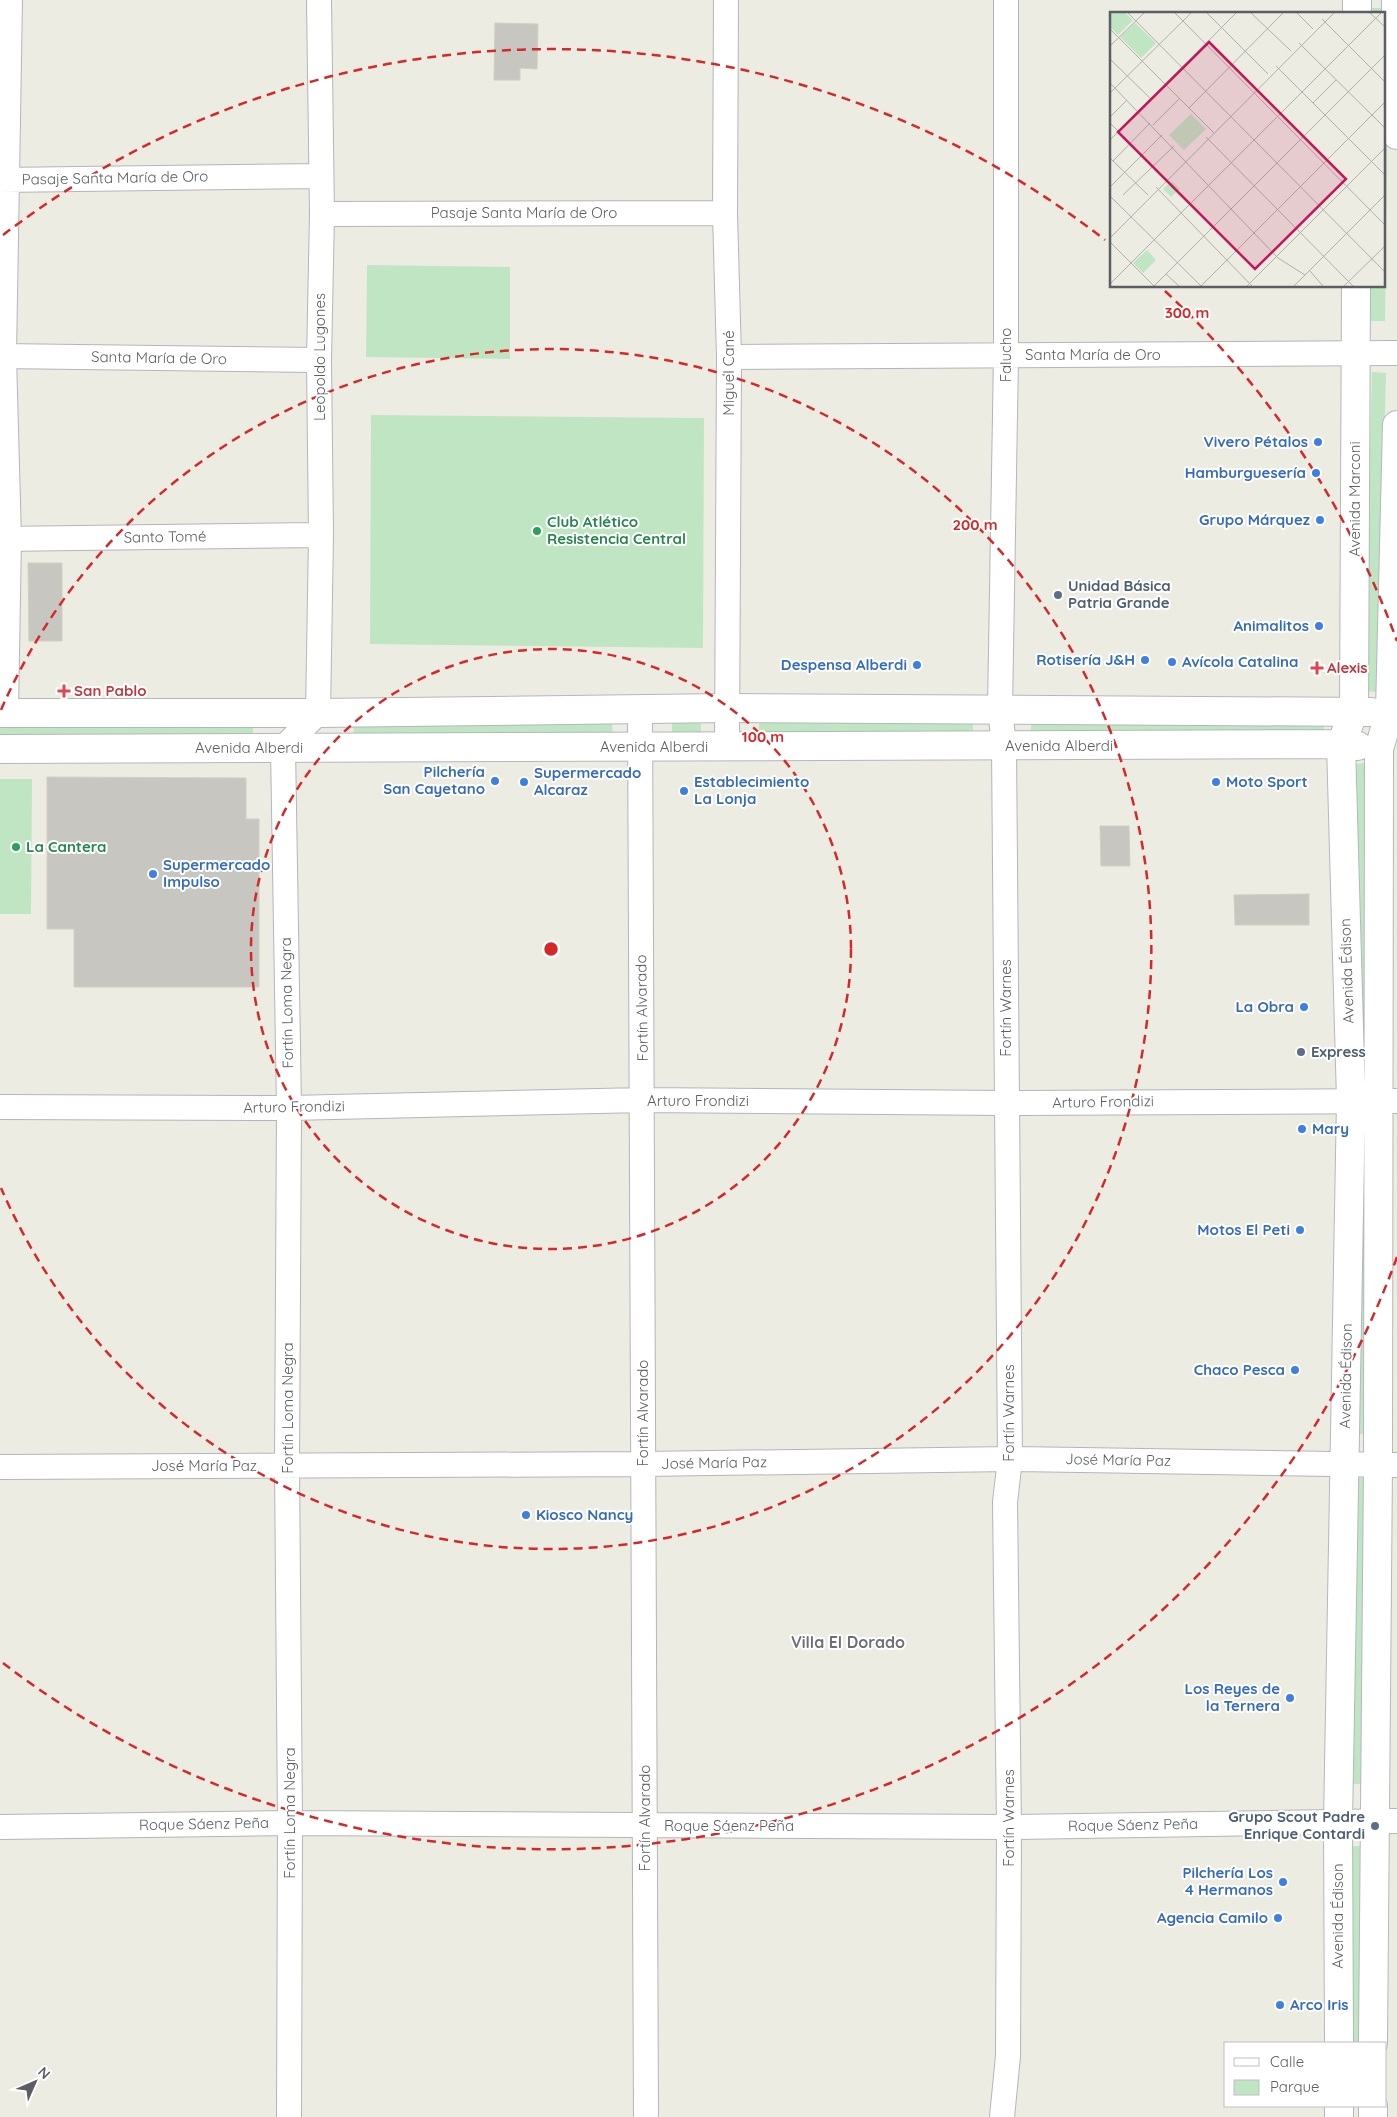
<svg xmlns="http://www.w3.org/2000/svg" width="1397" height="2117" font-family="Quicksand,sans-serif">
<rect width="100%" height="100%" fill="#edece3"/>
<path fill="#c0e5c3" d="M 1372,8 L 1389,8 L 1385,321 L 1369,321 L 1369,286 L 1383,286 L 1383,14 L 1372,14 Z
M 367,265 L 510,267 L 510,359 L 366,357 Z
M 1372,372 L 1386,373 L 1378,692 L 1364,691 Z
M 371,415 L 704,418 L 703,648 L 370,644 Z
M 759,718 L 973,720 L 973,734 L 759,732 Z
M 1324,720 L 1324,733 L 1031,736 L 1031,722 Z
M 672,721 L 701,721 L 701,733 L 672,733 Z
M 612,723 L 613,737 L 353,739 L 354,724 Z
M 0,725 L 253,725 L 253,738 L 0,737 Z
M 1364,763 L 1371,1066 L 1363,1067 L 1355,764 Z
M 0,779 L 32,779 L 31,914 L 0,914 Z
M 1360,1128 L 1373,1128 L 1367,1434 L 1354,1434 Z
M 1350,1478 L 1367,1478 L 1367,1784 L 1351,1784 Z
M 1348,1846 L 1365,1846 L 1365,2043 L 1348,2043 Z"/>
<path fill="#c8c6c0" stroke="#d2cec2" d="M 495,23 L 538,24 L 537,69 L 520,68 L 520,80 L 494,80 Z
M 28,563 L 62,563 L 62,641 L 29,641 Z
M 47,777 L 246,778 L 246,819 L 259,819 L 259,987 L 74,987 L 74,929 L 47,929 Z
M 1100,826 L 1129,826 L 1130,866 L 1101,866 Z
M 1309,894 L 1309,925 L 1235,925 L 1234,895 Z"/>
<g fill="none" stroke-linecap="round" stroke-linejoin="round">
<g stroke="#b4b5ba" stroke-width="26">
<path id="minor" d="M 726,0 L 725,213 L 729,357 L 727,747
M 0,180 L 320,176
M 322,214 L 725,213
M 0,356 L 319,360
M 729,357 L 1397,353
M 0,539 L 321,535
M 640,710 L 646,2117
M 6,712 L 9,539 L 4,356 L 10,0
M 0,1107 L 289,1108 L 643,1100 L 1006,1103 L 1397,1101
M 0,1467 L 643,1464 L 1010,1459 L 1397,1465
M 0,1827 L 290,1823 L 1009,1827 L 1397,1821
M 289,2117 L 290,1823 L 287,1465 L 289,1108 L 283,748 L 318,713 L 321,535 L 319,360 L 322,214 L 319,0
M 1002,2117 L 1008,2056 L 1009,1827 L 1005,1502 L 1010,1459 L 1004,746 L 1000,709 L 1006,356 L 1006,0"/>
</g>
<g stroke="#b5b7bd" stroke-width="30">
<path id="secondary" d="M 1396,0 L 1397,135
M 1357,14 L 1357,0
M 0,713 L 318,713 L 727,708 L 1371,712
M 0,749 L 1341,744 L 1358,746
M 1339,2043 L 1338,1822 L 1351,1100 L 1341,744 L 1354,712 L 1356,286
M 1373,2043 L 1378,1465 L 1379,749 L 1390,711 L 1397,425
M 1339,2106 L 1339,2117
M 1373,2117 L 1373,2106"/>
</g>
<use href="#minor" stroke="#fff" stroke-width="24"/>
<use href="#secondary" stroke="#fff" stroke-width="28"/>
</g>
<g fill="none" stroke="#d62828" stroke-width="2.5" stroke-dasharray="9 6">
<circle cx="551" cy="949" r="300"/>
<path d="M1 710A600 600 0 1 1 1 1188"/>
<path d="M1397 1257A900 900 0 0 1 3 1663M3 235A900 900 0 0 1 1105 240M1165 291A900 900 0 0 1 1397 641"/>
</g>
<g fill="#3f7fe0" stroke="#fff" stroke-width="2">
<circle cx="1318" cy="442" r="5"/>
<circle cx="1316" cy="473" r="5"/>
<circle cx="1320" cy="520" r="5"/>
<circle cx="1319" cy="626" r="5"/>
<circle cx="1145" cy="660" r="5"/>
<circle cx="1172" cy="662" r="5"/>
<circle cx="917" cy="665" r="5"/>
<circle cx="495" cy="781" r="5"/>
<circle cx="524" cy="782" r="5"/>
<circle cx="1216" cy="782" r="5"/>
<circle cx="684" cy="791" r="5"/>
<circle cx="153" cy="874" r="5"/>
<circle cx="1304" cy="1007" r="5"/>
<circle cx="1302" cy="1129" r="5"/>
<circle cx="1300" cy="1230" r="5"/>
<circle cx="1295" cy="1370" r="5"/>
<circle cx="526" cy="1515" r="5"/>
<circle cx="1290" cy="1698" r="5"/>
<circle cx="1283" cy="1882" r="5"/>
<circle cx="1278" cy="1918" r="5"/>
<circle cx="1280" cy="2005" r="5"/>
</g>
<g fill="#2e9e5b" stroke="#fff" stroke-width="2">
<circle cx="537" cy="531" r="5"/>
<circle cx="16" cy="847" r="5"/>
</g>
<g fill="#5c6f8a" stroke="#fff" stroke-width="2">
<circle cx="1058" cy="595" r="5"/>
<circle cx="1301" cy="1052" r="5"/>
<circle cx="1375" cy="1826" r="5"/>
</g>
<g fill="#e0444e" stroke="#fff" stroke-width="2">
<path d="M1314.5 660.5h5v5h5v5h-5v5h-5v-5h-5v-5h5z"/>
<path d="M61.5 683.5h5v5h5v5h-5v5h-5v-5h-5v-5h5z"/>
</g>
<g text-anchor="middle" stroke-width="4" stroke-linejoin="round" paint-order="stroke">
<g font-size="15" fill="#5b5e63" stroke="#fff">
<text transform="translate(115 178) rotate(-1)" y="5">Pasaje Santa María de Oro</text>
<text x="524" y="218">Pasaje Santa María de Oro</text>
<text transform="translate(1006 355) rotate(-90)" y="5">Falucho</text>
<text x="1093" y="360">Santa María de Oro</text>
<text transform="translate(320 357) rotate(-90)" y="5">Leopoldo Lugones</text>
<text transform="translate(159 358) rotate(1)" y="5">Santa María de Oro</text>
<text transform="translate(729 373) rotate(-90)" y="5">Miguel Cané</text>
<text transform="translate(1355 499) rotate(-90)" y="5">Avenida Marconi</text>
<text transform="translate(165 537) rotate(-1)" y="5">Santo Tomé</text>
<text x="1059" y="751">Avenida Alberdi</text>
<text x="654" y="752">Avenida Alberdi</text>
<text x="249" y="753">Avenida Alberdi</text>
<text transform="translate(1347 971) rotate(-92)" y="5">Avenida Édison</text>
<text transform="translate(287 1003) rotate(-91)" y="5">Fortín Loma Negra</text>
<text transform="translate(642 1008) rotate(-91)" y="5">Fortín Alvarado</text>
<text transform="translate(1006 1008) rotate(-90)" y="5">Fortín Warnes</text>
<text x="698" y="1106">Arturo Frondizi</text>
<text transform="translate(1103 1102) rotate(-1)" y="5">Arturo Frondizi</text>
<text transform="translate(294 1107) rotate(-1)" y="5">Arturo Frondizi</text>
<text transform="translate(1346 1376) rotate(-89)" y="5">Avenida Édison</text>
<text transform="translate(288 1408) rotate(-90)" y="5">Fortín Loma Negra</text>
<text transform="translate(643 1413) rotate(-90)" y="5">Fortín Alvarado</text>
<text transform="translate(1009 1413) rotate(-90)" y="5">Fortín Warnes</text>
<text transform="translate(1118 1460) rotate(1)" y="5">José María Paz</text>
<text transform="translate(714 1463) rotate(-1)" y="5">José María Paz</text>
<text x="204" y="1471">José María Paz</text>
<text transform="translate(290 1813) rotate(-90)" y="5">Fortín Loma Negra</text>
<text transform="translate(645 1818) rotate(-90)" y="5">Fortín Alvarado</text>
<text transform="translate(1009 1818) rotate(-90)" y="5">Fortín Warnes</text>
<text transform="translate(204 1824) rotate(-1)" y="5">Roque Sáenz Peña</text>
<text transform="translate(1133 1825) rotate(-1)" y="5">Roque Sáenz Peña</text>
<text x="729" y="1831">Roque Sáenz Peña</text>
<text transform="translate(1338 1916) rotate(-90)" y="5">Avenida Édison</text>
</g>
<g font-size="15" font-weight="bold" fill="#366cbe" stroke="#fff" text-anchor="end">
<text x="1308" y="447">Vivero Pétalos</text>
<text x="1306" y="478">Hamburguesería</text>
<text x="1310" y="525">Grupo Márquez</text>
<text x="1309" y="631">Animalitos</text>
<text x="1135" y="665">Rotisería J&amp;H</text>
<text x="1182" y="667" text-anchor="start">Avícola Catalina</text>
<text x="907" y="670">Despensa Alberdi</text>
<text x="485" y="777">Pilchería<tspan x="485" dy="17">San Cayetano</tspan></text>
<text x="534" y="778" text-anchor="start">Supermercado<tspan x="534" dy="17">Alcaraz</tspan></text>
<text x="694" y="787" text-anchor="start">Establecimiento<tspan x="694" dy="17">La Lonja</tspan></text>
<text x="1226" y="787" text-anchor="start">Moto Sport</text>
<text x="163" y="870" text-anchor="start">Supermercado<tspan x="163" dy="17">Impulso</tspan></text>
<text x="1294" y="1012">La Obra</text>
<text x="1312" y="1134" text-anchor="start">Mary</text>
<text x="1290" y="1235">Motos El Peti</text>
<text x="1285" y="1375">Chaco Pesca</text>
<text x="536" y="1520" text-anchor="start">Kiosco Nancy</text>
<text x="1280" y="1694">Los Reyes de<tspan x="1280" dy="17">la Ternera</tspan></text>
<text x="1273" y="1878">Pilchería Los<tspan x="1273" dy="17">4 Hermanos</tspan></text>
<text x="1268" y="1923">Agencia Camilo</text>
<text x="1290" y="2010" text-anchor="start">Arco Iris</text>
</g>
<g font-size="15" font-weight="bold" fill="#27864d" stroke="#fff" text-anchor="start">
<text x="547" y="527">Club Atlético<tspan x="547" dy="17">Resistencia Central</tspan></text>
<text x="26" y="852">La Cantera</text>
</g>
<g font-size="15" font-weight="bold" fill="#4e5e75" stroke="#fff" text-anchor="start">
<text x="1068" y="591">Unidad Básica<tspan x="1068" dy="17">Patria Grande</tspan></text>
<text x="1311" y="1057">Express</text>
<text x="1365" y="1822" text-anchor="end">Grupo Scout Padre<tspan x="1365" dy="17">Enrique Contardi</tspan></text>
</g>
<g font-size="15" font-weight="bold" fill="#be3a42" stroke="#fff" text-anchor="start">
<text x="1327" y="673">Alexis</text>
<text x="74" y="696">San Pablo</text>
</g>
<g font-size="16" font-weight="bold" fill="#6c7075" stroke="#fff">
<text x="848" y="1648">Villa El Dorado</text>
</g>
</g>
<g transform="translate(1110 12)">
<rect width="275" height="275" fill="#edece3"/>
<path d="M 0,1 L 15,1 L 23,8 L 8,23 L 0,15 ZM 25,11 L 46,31 L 31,46 L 10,25 ZM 81,102 L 96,117 L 74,138 L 59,123 ZM 61,169 L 70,177 L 61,185 L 53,177 ZM 37,238 L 46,248 L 33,261 L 23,251 Z" fill="#c0e5c3"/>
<path fill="none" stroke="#afafac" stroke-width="1" d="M 18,1 L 275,260M 65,1 L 275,213M 97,1 L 158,62M 141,1 L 181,39M 187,1 L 203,17M 260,1 L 275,15M 212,7 L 275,70M 0,17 L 104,121M 189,31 L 275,116M 0,34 L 34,1M 0,47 L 41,87M 166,54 L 275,163M 0,71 L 168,246 L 195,263M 0,81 L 81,1M 203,91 L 226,68M 79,96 L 173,1M 0,105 L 17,88M 0,111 L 55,166M 43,113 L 69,87M 96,125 L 243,274M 0,128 L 126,1M 0,146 L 38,183M 3,149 L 40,111M 0,175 L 52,123M 46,175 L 142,274M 13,183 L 64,134M 0,184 L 91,274M 0,226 L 224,1M 0,230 L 44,274 L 275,43M 200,259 L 213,274M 56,262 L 69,274M 0,272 L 271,1M 91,274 L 275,90M 137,274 L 275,136M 184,274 L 275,183M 234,274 L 275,234"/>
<path fill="#c2185b" fill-opacity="0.15" stroke="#c2185b" stroke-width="2.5" d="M 99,30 L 236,167 L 145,257 L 8,120 Z"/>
<rect width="275" height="275" fill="none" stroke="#5b5e63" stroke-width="2.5"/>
</g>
<circle cx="551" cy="949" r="8" fill="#d62828" stroke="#fff" stroke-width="2.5"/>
<g font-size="15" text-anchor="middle" font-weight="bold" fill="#d62828" stroke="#fff" stroke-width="4" stroke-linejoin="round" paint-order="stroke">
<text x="1187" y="318">300 m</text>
<text x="975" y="530">200 m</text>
<text x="763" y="742">100 m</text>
</g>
<rect x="1224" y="2042" width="162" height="65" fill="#ffffff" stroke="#bdbfc1"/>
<rect x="1234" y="2058" width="25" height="8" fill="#ffffff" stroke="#bdbfc1"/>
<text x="1270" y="2067" font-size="15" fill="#5b5e63">Calle</text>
<rect x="1234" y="2080" width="25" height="15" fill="#c0e5c3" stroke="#bdbfc1"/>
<text x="1270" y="2092" font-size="15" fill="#5b5e63">Parque</text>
<g transform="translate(35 2082) rotate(45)" stroke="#ffffff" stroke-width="4" paint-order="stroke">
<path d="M0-4L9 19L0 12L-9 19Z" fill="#5b5e63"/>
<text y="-8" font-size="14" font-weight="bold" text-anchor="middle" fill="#5b5e63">N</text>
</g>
</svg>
